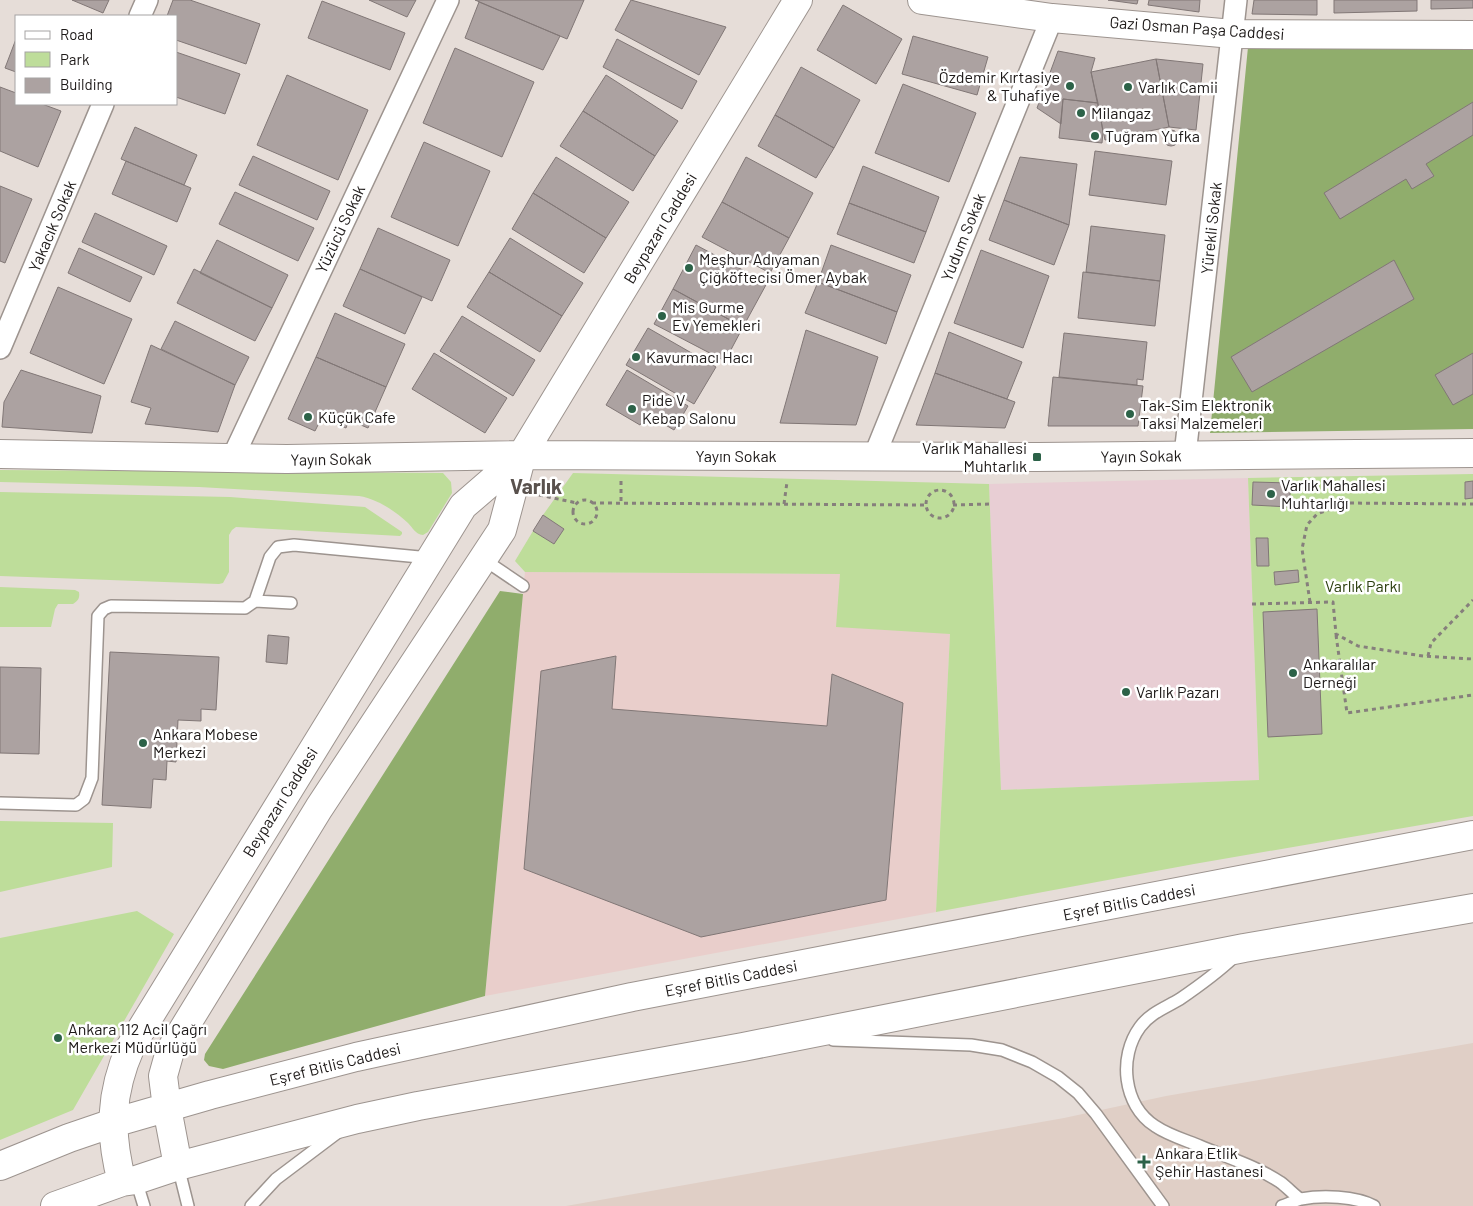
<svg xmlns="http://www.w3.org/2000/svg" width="1473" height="1206" font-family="Barlow,sans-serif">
<rect width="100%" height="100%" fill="#e6ddd8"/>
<path fill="#e8ced4" d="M 1248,478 L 1259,780 L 1001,790 L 989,484 Z"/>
<path fill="#e0cfc6" d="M 1473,1043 L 1473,1206 L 566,1206 L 1064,1118 L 1166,1096 Z"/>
<path fill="#e9cecb" d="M 525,572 L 840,574 L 950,634 L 936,912 L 485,996 Z"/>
<path fill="#bedd9a" d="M 0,470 L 443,473 L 451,482 L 452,493 L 428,532 L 423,535 C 415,534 413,528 408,523 C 394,510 377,499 359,496 L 199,487 L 0,482 Z
M 573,473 L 989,484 L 1001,790 L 1259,780 L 1248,478 L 1473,474 L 1473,816 L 1194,864 L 936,912 L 950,634 L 836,627 L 840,574 L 525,572 L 515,561 L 533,531 L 554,544 L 564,529 L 543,515 Z
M 0,492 L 230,497 L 365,507 L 402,532 L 402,534 L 400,536 L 236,527 L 232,530 L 229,535 L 229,572 L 223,583 L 219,584 L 0,576 Z
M 0,587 L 75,590 L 79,592 C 80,598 78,601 73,604 L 58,604 L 55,609 L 51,627 L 0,627 Z
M 0,821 L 113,823 L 112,867 L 0,892 Z
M 137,911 L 174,934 L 73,1110 L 0,1140 L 0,938 Z"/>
<path fill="#90ad6c" d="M 1248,47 L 1473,49 L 1473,429 L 1210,433 Z
M 500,591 L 523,594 L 485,996 L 223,1069 L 209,1066 L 204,1060 L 205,1054 Z"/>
<path fill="#aca2a1" stroke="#817776" d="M 72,0 L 109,0 L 103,13 Z
M 173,0 L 190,0 L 260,24 L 246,64 L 176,40 L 176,16 L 167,16 Z
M 369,0 L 416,0 L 407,17 Z
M 475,0 L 584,0 L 567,39 Z
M 631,0 L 726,27 L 699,75 L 615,30 Z
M 1108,0 L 1138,0 L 1137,4 Z
M 1149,0 L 1200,0 L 1199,12 L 1148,5 Z
M 1254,0 L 1317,0 L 1317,15 L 1252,14 Z
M 1334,0 L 1417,0 L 1417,11 L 1334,13 Z
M 1431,0 L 1473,0 L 1473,8 L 1431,9 Z
M 322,1 L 405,33 L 390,70 L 308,38 Z
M 479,2 L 560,36 L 543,70 L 465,38 Z
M 843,5 L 902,39 L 876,84 L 817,50 Z
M 913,36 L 988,57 L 977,95 L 902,74 Z
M 16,39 L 16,72 L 5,68 Z
M 617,39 L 697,81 L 682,109 L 603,67 Z
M 455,48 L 534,82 L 502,157 L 423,123 Z
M 1058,51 L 1095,58 L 1091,72 L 1098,103 L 1063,99 L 1061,124 L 1037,108 Z
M 176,52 L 240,74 L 225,114 L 176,97 Z
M 1156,59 L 1169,127 L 1105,140 L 1091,72 Z
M 1156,59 L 1203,64 L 1196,130 L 1169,127 Z
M 801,67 L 860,100 L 834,148 L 775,115 Z
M 287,75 L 368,110 L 338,180 L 257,145 Z
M 606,75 L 678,121 L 655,156 L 583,111 Z
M 903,84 L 976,113 L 949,182 L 875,153 Z
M 0,87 L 16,93 L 16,104 L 42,104 L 61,111 L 38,167 L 0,151 Z
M 1063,99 L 1098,103 L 1103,132 L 1102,143 L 1059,138 Z
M 1473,102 L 1473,135 L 1426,164 L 1434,176 L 1412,189 L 1406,179 L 1340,219 L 1324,193 Z
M 583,111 L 655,156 L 633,191 L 560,146 Z
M 775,115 L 834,148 L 816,178 L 758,146 Z
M 135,127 L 197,155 L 184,185 L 121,159 Z
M1163 138a8 8 0 1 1 16 0a8 8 0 1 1-16 0Z
M 424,142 L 490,171 L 458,246 L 391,217 Z
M 1095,151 L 1172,161 L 1166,205 L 1089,195 Z
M 253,156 L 330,191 L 317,220 L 239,185 Z
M 556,157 L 629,202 L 606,238 L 533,193 Z
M 746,157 L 813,193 L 789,238 L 722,202 Z
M 1020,157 L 1077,164 L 1069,225 L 1004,200 Z
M 126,161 L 191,188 L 177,222 L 112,194 Z
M 863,166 L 939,197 L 926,232 L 849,203 Z
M 0,186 L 32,199 L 5,263 L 0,261 Z
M 235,192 L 314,228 L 298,261 L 219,224 Z
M 533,193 L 606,238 L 584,273 L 512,229 Z
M 1004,200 L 1069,225 L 1054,265 L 989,240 Z
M 722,202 L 789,238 L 770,273 L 702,237 Z
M 849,203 L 926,232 L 914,263 L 837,234 Z
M 95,213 L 167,246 L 154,275 L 82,242 Z
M 1091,226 L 1165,235 L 1160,281 L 1086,272 Z
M 378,228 L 450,260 L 432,301 L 360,269 Z
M 510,238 L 583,283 L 562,316 L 489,272 Z
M 217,240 L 288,275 L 272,308 L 200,273 Z
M 696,245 L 767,283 L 743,327 L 673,289 Z
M 831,245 L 911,275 L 897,312 L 818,282 Z
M 79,248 L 142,277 L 130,302 L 68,273 Z
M 981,250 L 1049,276 L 1023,348 L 954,323 Z
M 1394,260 L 1414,299 L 1252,392 L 1231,357 Z
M 194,269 L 272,308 L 255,341 L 177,303 Z
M 360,269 L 422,297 L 405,334 L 343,306 Z
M 489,272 L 562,316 L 540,352 L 467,307 Z
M 1083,272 L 1160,281 L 1155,326 L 1078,318 Z
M 818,282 L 897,312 L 886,344 L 805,313 Z
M 58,287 L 132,319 L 104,384 L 30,353 Z
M 673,289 L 743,327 L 725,361 L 654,324 Z
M 335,313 L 405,344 L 386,387 L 316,357 Z
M 462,316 L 535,360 L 513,396 L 440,351 Z
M 175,321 L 249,357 L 235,385 L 161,349 Z
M 648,328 L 716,367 L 694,404 L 626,365 Z
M 806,330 L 878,357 L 856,425 L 780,423 Z
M 949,332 L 1022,362 L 1007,399 L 935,373 Z
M 1064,333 L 1147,342 L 1143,380 L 1137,379 L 1137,385 L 1059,377 Z
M 151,345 L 235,385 L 218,432 L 145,424 L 151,408 L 131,402 Z
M 434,353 L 507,398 L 485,433 L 412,389 Z
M 1473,353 L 1473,394 L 1453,405 L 1435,375 Z
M 316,357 L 386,387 L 368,428 L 349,420 L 346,428 L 322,417 L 315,431 L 288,419 Z
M 21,370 L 101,396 L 92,433 L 2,427 L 4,402 Z
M 627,370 L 688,406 L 674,430 L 647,414 L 640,425 L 606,405 Z
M 935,373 L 1015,402 L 1005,428 L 916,425 Z
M 1053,377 L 1143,386 L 1138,426 L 1048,426 Z
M 1473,481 L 1473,498 L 1465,499 L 1465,482 Z
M 1253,482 L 1290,483 L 1290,507 L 1252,505 Z
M 543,515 L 564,529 L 554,544 L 533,531 Z
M 1256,538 L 1268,538 L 1269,566 L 1257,566 Z
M 1298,570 L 1299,582 L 1275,585 L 1274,572 Z
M 1317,609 L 1322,734 L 1268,737 L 1263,612 Z
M 268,635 L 289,637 L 287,664 L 266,662 Z
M 110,652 L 219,657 L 216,710 L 201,709 L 201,721 L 178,720 L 176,762 L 167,761 L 166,780 L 153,779 L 151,808 L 102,805 Z
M 616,656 L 612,709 L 827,726 L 832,674 L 903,703 L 886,900 L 701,937 L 524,869 L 541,671 Z
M 0,667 L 41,668 L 39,754 L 0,753 Z"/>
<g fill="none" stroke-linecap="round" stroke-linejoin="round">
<g stroke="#9d948f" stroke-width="14">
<path id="lane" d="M 483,559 L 523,586
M 255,601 L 291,603
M 0,803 L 76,805 L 84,799 L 92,778 L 98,616 L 104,609 L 111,606 L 245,608 L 255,601 L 270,557 L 278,547 L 294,545 L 430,558
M 1234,957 C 1217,973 1199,986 1180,999 C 1165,1008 1150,1013 1140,1027 C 1118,1057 1123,1105 1155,1126 C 1168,1135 1185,1140 1200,1146 C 1226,1157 1256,1166 1280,1182 C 1287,1187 1293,1194 1300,1199
M 833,1040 L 971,1045 L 1002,1050 L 1032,1062 L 1058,1077 L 1078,1093 L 1096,1114 L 1163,1206
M 178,1166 L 188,1206
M 136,1180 L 144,1206
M 251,1206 L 276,1179 L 337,1133
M 1282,1206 C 1288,1204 1294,1201 1301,1199 C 1322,1195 1355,1196 1374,1206"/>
</g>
<g stroke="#9d948f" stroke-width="24">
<path id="street" d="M 140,16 L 147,0
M 0,348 L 103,104
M 1185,455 L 1236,0
M 874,457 L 1052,18
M 232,459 L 448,0"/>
</g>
<g stroke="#9d948f" stroke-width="30">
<path id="secondary" d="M 922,0 L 1052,18 L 1233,34 L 1473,35
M 0,454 L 287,459 L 522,455 L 1037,457 L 1473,453
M 0,1166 L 69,1138 L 113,1123 L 210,1095 L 356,1057 L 632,997 L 1473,835
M 178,1166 L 167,1108 L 163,1076 L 170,1051 L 319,808 L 502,530 L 522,455 L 798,0
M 122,1182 C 109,1133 110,1093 131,1046 L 463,506 L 522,455
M 55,1206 L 122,1182 L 136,1180 L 178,1166 L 357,1119 L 418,1106 L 743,1047 L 1244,948 L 1473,908"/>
</g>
<path stroke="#867f7c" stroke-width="3" stroke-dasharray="4 4" stroke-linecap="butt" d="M 621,481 L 621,503
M926 504a14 14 0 1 1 28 0a14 14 0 1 1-28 0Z
M 539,495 L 577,503
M573 512a12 12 0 1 1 24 0a12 12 0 1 1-24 0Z
M 592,503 L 925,505
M 784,504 L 787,482
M 953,505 L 990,504
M 1310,602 L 1302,549 L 1307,525 L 1317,514 L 1346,503 L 1473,504
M 1252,604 L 1333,602 L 1336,634 L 1358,646 L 1423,656 L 1473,659
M 1336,635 L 1347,713 L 1473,695
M 1428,656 L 1431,643 L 1473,600"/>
<use href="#lane" stroke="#fff" stroke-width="11"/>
<use href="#street" stroke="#fff" stroke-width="21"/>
<use href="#secondary" stroke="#fff" stroke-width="28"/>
</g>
<g fill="#2c6248" stroke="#fff" stroke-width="2">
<circle cx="1070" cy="86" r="5"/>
<circle cx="1128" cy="87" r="5"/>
<circle cx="1081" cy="113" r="5"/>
<circle cx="1095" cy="136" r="5"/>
<circle cx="689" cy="268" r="5"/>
<circle cx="662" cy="316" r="5"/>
<circle cx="636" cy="357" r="5"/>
<circle cx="632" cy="409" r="5"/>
<circle cx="1130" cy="414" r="5"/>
<circle cx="308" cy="417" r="5"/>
<rect x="1032" y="452" width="10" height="10" rx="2.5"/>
<circle cx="1271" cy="494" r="5"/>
<circle cx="1293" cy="673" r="5"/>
<circle cx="1126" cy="692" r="5"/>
<circle cx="143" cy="743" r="5"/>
<circle cx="58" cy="1038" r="5"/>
<path d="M1141.5 1154.5h5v5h5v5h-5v5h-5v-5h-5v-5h5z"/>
</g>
<g text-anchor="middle" stroke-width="5" stroke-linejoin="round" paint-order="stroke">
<g font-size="16" fill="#1d1918" stroke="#fff">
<text transform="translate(1197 28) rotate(4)" y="6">Gazi Osman Paşa Caddesi</text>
<text transform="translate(52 226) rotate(-67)" y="6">Yakacık Sokak</text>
<text transform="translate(660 228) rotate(-59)" y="6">Beypazarı Caddesi</text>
<text transform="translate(1211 228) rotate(-84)" y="6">Yürekli Sokak</text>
<text transform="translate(340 229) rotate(-65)" y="6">Yüzücü Sokak</text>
<text transform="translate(963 237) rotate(-68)" y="6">Yudum Sokak</text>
<text x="736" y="462">Yayın Sokak</text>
<text transform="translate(1141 456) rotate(-1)" y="6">Yayın Sokak</text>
<text transform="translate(331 459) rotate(-1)" y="6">Yayın Sokak</text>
<text transform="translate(280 802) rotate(-58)" y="6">Beypazarı Caddesi</text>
<text transform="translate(1129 902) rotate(-11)" y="6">Eşref Bitlis Caddesi</text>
<text transform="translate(731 978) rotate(-11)" y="6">Eşref Bitlis Caddesi</text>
<text transform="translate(335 1064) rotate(-14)" y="6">Eşref Bitlis Caddesi</text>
</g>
<g font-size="16" fill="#1d1918" stroke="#fff" text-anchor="start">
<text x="1060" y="83" text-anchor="end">Özdemir Kırtasiye<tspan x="1060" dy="18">&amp; Tuhafiye</tspan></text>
<text x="1138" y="93">Varlık Camii</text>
<text x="1091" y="119">Milangaz</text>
<text x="1105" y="142">Tuğram Yufka</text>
<text x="699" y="265">Meşhur Adıyaman<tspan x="699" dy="18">Çiğköftecisi Ömer Aybak</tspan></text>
<text x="672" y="313">Mis Gurme<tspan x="672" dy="18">Ev Yemekleri</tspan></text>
<text x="646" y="363">Kavurmacı Hacı</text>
<text x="642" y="406">Pide V<tspan x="642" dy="18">Kebap Salonu</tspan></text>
<text x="1140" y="411">Tak-Sim Elektronik<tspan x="1140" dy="18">Taksi Malzemeleri</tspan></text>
<text x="318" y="423">Küçük Cafe</text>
<text x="1027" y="454" text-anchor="end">Varlık Mahallesi<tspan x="1027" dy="18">Muhtarlık</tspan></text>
<text x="1281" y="491">Varlık Mahallesi<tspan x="1281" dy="18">Muhtarlığı</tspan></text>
<text x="1303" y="670">Ankaralılar<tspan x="1303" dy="18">Derneği</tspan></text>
<text x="1136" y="698">Varlık Pazarı</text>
<text x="153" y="740">Ankara Mobese<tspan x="153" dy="18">Merkezi</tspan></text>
<text x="68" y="1035">Ankara 112 Acil Çağrı<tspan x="68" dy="18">Merkezi Müdürlüğü</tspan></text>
<text x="1155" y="1159">Ankara Etlik<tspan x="1155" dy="18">Şehir Hastanesi</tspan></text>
</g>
<g font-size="16" fill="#2c3f0f" stroke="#fff">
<text x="1363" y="592">Varlık Parkı</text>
</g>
<g font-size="21" font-weight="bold" fill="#59514d" stroke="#fff">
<text x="536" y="494">Varlık</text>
</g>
</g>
<rect x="15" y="15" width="162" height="90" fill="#ffffff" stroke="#a5a3a3"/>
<rect x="25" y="31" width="25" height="8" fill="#ffffff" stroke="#a5a3a3"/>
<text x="60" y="40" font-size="15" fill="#1d1918">Road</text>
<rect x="25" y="52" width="25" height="15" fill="#bedd9a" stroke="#a5a3a3"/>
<text x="60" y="65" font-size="15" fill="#1d1918">Park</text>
<rect x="25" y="78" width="25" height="15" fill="#aca2a1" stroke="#a5a3a3"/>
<text x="60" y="90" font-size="15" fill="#1d1918">Building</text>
</svg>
